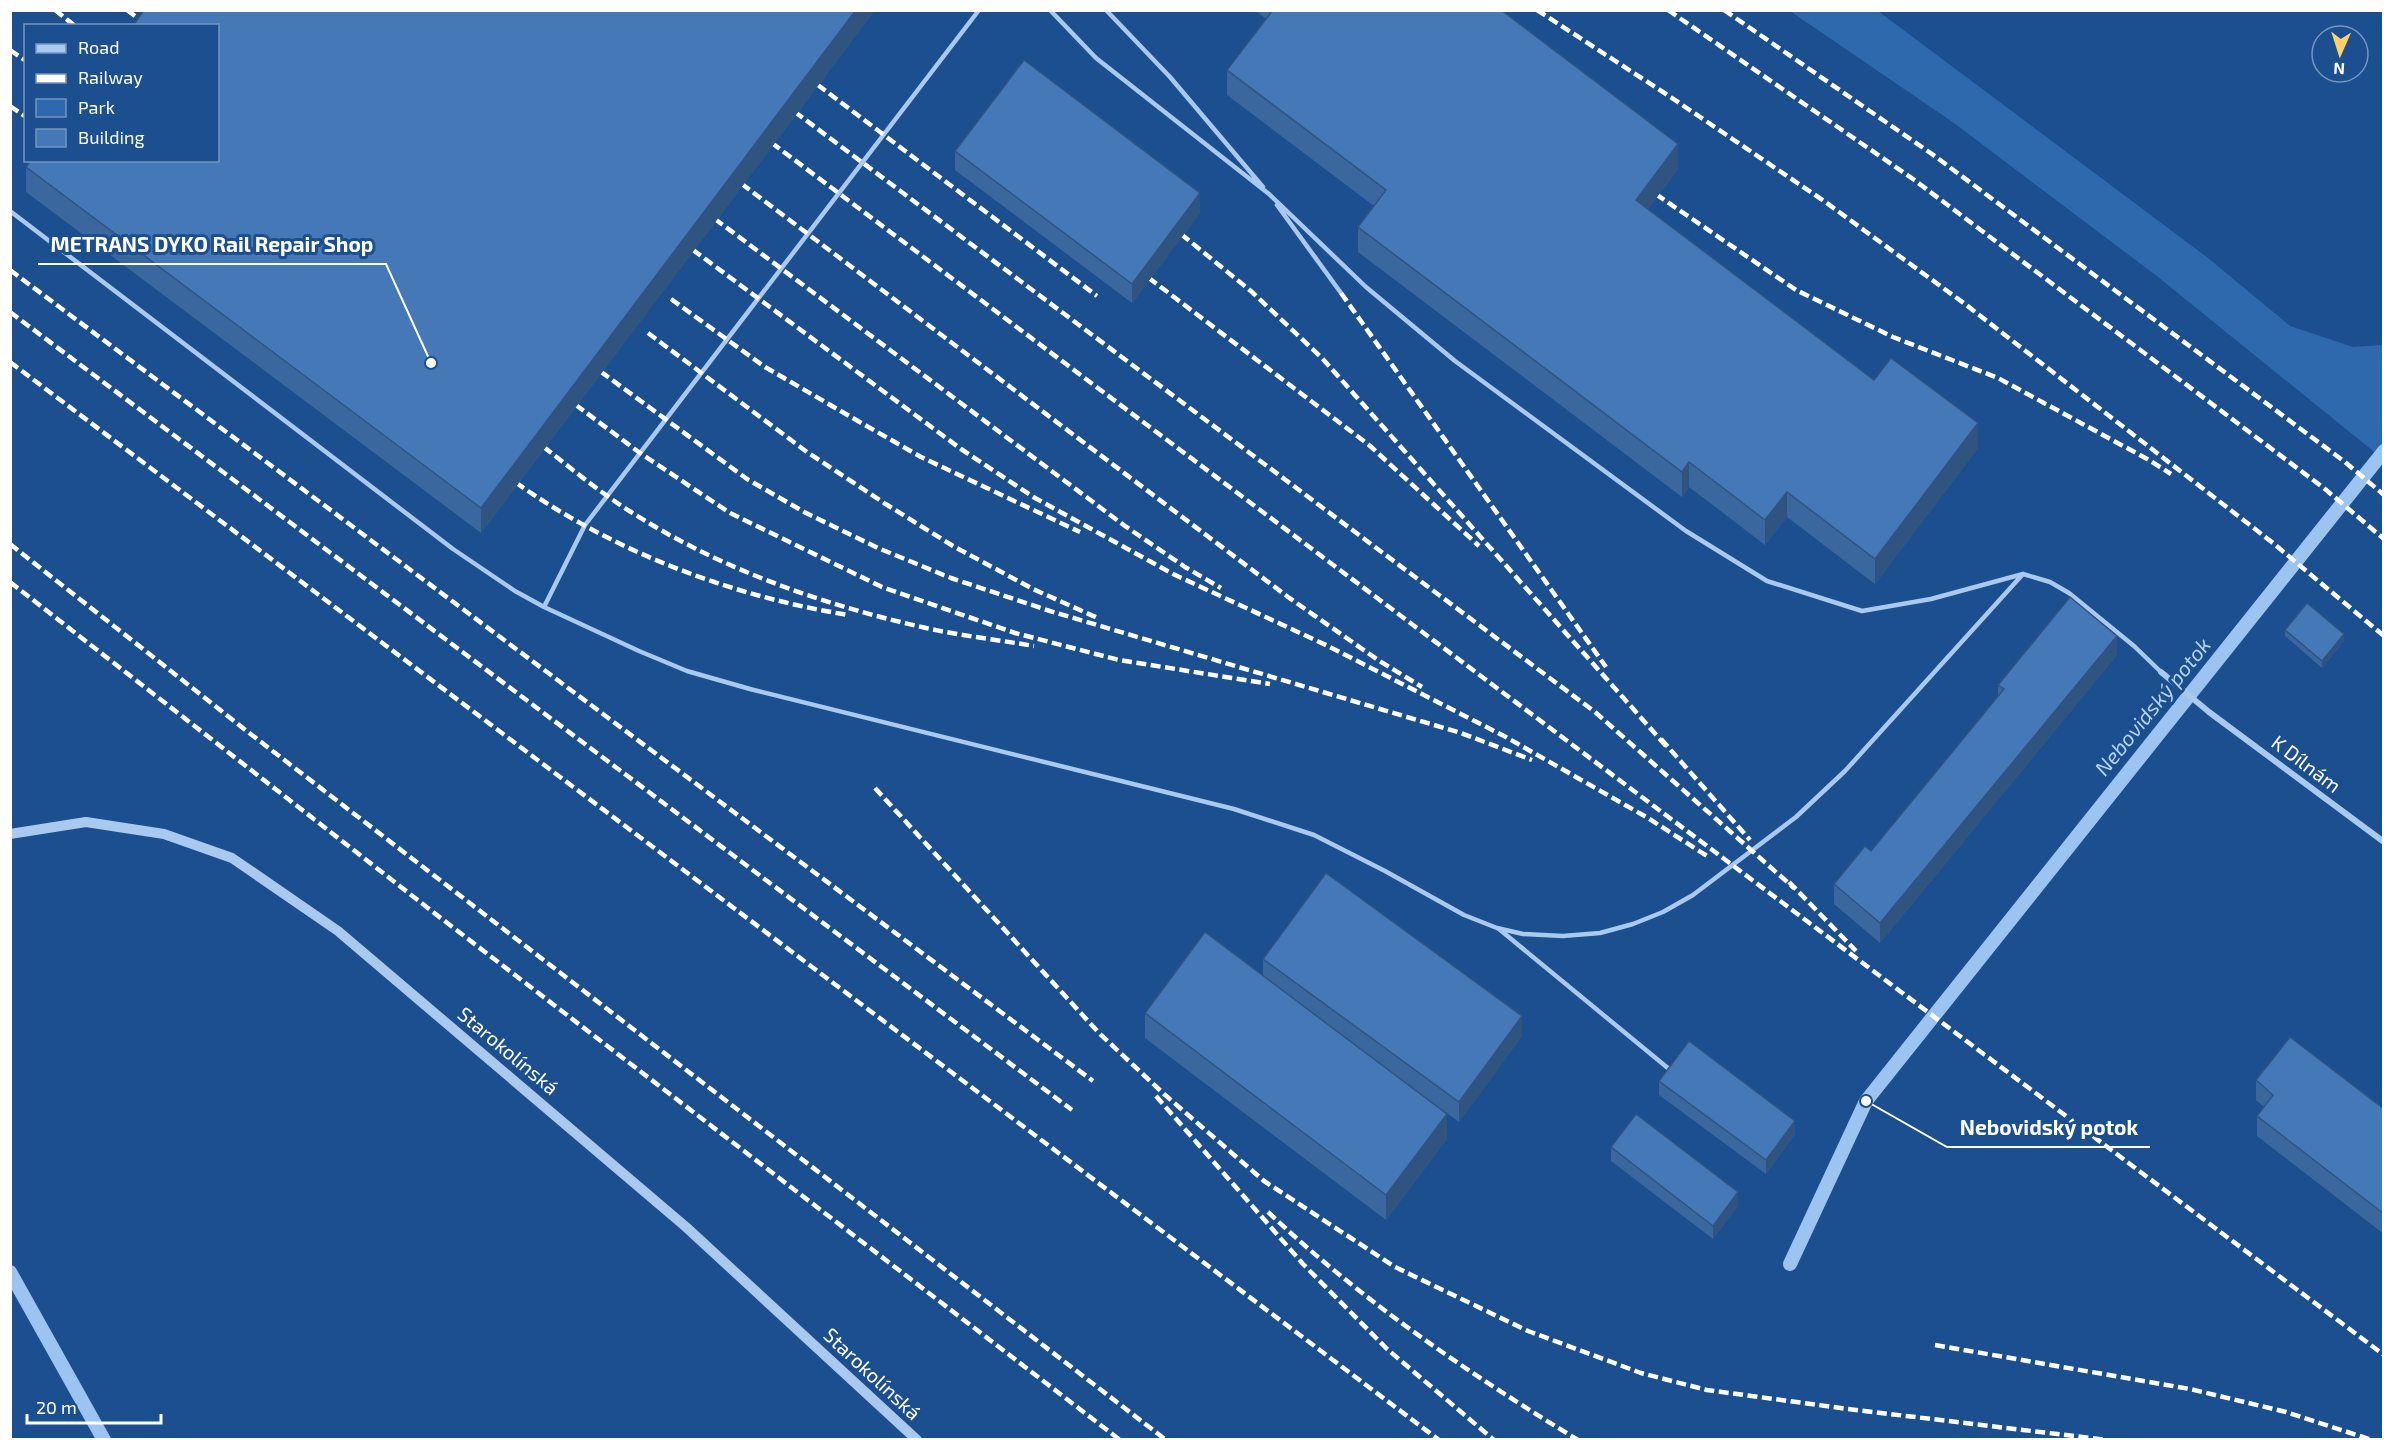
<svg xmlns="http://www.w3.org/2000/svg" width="2394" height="1450" font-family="'Exo 2',sans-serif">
<rect width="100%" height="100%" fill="#1b4f8f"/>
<path fill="#2e69ad" d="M 1790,11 L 1878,11 L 2208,258 L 2290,326 L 2353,347 L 2383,345 L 2383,459 L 2158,277 L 1954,123 Z"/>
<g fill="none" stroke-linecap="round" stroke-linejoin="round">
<path stroke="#9cc4f0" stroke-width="14" d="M 1790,1264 L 1866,1101 L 2384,451
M 10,1272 L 104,1440"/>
<path stroke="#a9c9ee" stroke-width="4.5" d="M 1050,10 L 1096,58 L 1269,194 L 1366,287 L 1455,361 L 1686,531 L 1767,581 L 1862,611 L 1931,599 L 2023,574 L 2050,582 L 2069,593 L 2134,646 L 2161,672
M 1106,10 L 1170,77 L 1263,187
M 1277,205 L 1341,293
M 10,211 L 453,549 L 515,591 L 544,607 L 639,651 L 687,671 L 750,689 L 1234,809 L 1314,835 L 1385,871 L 1464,915 L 1497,928 L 1523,934 L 1563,936 L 1600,933 L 1633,924 L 1663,912 L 1693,895 L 1796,817 L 1845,771 L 2023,574
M 544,607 L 585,525 L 979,10
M 1499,929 L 1669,1069"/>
<path stroke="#a9c9ee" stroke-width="6" d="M 2161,672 L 2209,712 L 2384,842"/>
<path stroke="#a9c9ee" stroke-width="10" d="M 10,834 L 86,822 L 164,834 L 232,858 L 338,931 L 686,1227 L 917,1440"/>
<path stroke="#fff" stroke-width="4.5" stroke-dasharray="10 4.5" stroke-linecap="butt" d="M 55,10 L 75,26
M 127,10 L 148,26
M 1537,10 L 1666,94 L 1824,201 L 1965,304 L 2273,543 L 2384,636
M 1668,10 L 1913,179 L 2325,489 L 2384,539
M 1724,10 L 1932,154 L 2345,462 L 2384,495
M 10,50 L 26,61
M 806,76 L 1097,296
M 783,103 L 1595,712 L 1794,888
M 10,106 L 26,117
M 760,134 L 2384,1355
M 730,175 L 1288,597 L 1378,660 L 1422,687
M 1644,186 L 1796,290 L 1893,337 L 1998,378 L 2149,460 L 2171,474
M 703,210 L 1125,526 L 1185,567 L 1221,588
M 1170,225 L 1252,292 L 1322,358 L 1666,746
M 681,241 L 961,449 L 1035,498 L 1173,574 L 1328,646 L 1504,736 L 1648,818 L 1707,856
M 1137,269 L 1369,445 L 1479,546
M 10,270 L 1093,1081
M 1341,293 L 1606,667
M 671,299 L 765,367 L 851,417 L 921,457 L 1080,532
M 10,312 L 1072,1110
M 648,333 L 807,452 L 884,503 L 953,546 L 1033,589 L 1100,619
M 10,362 L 1439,1440
M 589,363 L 747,479 L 806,513 L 878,548 L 951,578 L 1050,611 L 1461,733 L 1532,760
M 564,396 L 640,453 L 730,513 L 882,587 L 1015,633 L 1119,660 L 1270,684
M 532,438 C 565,463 596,490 631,512 C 720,569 823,605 926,628 C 962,636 999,640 1034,646
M 504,474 C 604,548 725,595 848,615
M 10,544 L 248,732 L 1166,1440
M 10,582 L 433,912 L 1120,1440
M 1661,739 L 1750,840
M 875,788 L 1099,1033 L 1164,1094 L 1264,1181 L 1395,1267 L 1528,1331 L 1641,1373 L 1707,1390 L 1848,1409 L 2107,1440
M 1789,882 L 1856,951
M 1156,1096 L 1303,1264 L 1387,1349 L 1494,1440
M 1268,1212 C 1362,1301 1468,1373 1578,1440
M 1935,1345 L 2190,1389 L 2286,1412 L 2372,1440"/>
</g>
<path fill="#3a679d" d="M 144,10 L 875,10 L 481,533 L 26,192 L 26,167 Z
M 1255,10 L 1501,10 L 1678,169 L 1648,209 L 1874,380 L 1978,448 L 1875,584 L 1787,517 L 1765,545 L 1689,487 L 1682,497 L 1358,252 L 1358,227 L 1374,206 L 1227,95 L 1227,70 L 1266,19 Z
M 955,151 L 1200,213 L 1132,303 L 955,170 Z
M 2285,630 L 2344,641 L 2322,668 L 2285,636 Z
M 2117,655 L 1880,943 L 1834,904 L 1834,884 L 1871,851 L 1998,697 L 1998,685 Z
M 1263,959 L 1522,1036 L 1459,1122 L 1399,1078 L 1447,1139 L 1386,1220 L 1145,1038 L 1145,1013 L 1263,976 Z
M 2256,1080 L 2384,1109 L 2384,1234 L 2257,1136 L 2257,1116 L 2264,1107 L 2256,1100 Z
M 1659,1081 L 1795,1134 L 1766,1174 L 1659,1095 Z
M 1611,1147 L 1738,1206 L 1713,1239 L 1611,1161 Z"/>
<path fill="#305480" d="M 856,10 L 875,10 L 481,533 L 481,508 Z
M 1678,144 L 1678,169 L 1636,225 L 1636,200 Z
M 1200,193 L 1200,213 L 1132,303 L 1132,284 Z
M 1978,423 L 1978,448 L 1875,584 L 1875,559 Z
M 1689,462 L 1689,487 L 1682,497 L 1682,472 Z
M 1787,492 L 1787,517 L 1765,545 L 1765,520 Z
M 2344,634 L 2344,641 L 2322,668 L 2322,661 Z
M 2117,636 L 2117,655 L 1880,943 L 1880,923 Z
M 1522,1016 L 1522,1036 L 1459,1122 L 1459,1102 Z
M 1447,1114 L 1447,1139 L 1386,1220 L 1386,1195 Z
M 1795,1121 L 1795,1134 L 1766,1174 L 1766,1160 Z
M 1738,1192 L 1738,1206 L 1713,1239 L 1713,1226 Z"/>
<path fill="#4478b7" stroke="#305480" stroke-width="1.5" d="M 144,10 L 856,10 L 481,508 L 26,167 L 31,160 L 218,160 L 218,26 L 133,26 Z
M 1273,10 L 1501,10 L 1678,144 L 1636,200 L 1874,380 L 1891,358 L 1978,423 L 1875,559 L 1787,492 L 1765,520 L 1689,462 L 1682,472 L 1358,227 L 1386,190 L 1227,70 Z
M 1024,60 L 1200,193 L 1132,284 L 955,151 Z
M 2070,597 L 2117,636 L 1880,923 L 1834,884 L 1865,846 L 1871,851 L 2004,689 L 1998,685 Z
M 2307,603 L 2344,634 L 2322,661 L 2285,630 Z
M 1326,873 L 1522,1016 L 1459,1102 L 1263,959 Z
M 1205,932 L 1447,1114 L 1386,1195 L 1145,1013 Z
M 2290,1037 L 2384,1109 L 2384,1214 L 2257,1116 L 2273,1095 L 2256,1080 Z
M 1689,1041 L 1795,1121 L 1766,1160 L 1659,1081 Z
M 1636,1114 L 1738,1192 L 1713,1226 L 1611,1147 Z"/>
<g text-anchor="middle" stroke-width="6" stroke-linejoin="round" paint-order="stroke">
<g font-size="20" fill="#fff" stroke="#1b4f8f">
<text transform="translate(2306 764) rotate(37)" y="7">K Dílnám</text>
<text transform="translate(508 1051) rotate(40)" y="7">Starokolínská</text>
<text transform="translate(872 1374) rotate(43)" y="7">Starokolínská</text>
</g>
<g font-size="21" font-style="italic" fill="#b5d3f5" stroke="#1b4f8f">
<text transform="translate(2153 707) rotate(-51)" y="7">Nebovidský potok</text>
</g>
</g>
<path fill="none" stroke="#fff" stroke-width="2" d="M431 363L386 264H38M1866 1101L1947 1147H2150"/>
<g fill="#fff" stroke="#1b4f8f" stroke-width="2">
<circle cx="431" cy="363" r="6"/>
<circle cx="1866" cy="1101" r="6"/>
</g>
<g font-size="21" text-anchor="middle" font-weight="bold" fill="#fff" stroke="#1b4f8f" stroke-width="6" stroke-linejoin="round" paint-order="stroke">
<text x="212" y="252">METRANS DYKO Rail Repair Shop</text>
<text x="2049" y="1135">Nebovidský potok</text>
</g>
<rect width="2394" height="1450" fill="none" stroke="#ffffff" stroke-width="24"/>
<rect x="24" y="24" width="195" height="138" fill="#1b4f8f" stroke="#7695bc" stroke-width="1.5"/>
<rect x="36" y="44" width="30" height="9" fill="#a9c9ee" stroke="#7695bc" stroke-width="1.5"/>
<text x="78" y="54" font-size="18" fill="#ffffff">Road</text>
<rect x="36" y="74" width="30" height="9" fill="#ffffff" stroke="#7695bc" stroke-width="1.5"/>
<text x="78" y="84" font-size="18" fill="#ffffff">Railway</text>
<rect x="36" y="99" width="30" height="18" fill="#2e69ad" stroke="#7695bc" stroke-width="1.5"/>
<text x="78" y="114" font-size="18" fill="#ffffff">Park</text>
<rect x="36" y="129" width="30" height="18" fill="#4478b7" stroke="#7695bc" stroke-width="1.5"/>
<text x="78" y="144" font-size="18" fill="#ffffff">Building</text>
<g transform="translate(2340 54) rotate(183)"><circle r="28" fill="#1b4f8f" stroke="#7695bc" stroke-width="1.5"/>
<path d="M0-4.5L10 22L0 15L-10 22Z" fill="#ffd166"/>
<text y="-9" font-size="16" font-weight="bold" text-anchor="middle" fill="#ffffff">N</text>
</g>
<path d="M27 1414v9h134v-9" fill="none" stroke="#ffffff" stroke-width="3"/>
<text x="36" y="1414" font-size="18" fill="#ffffff" stroke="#1b4f8f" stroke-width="4.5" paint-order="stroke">20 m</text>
</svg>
